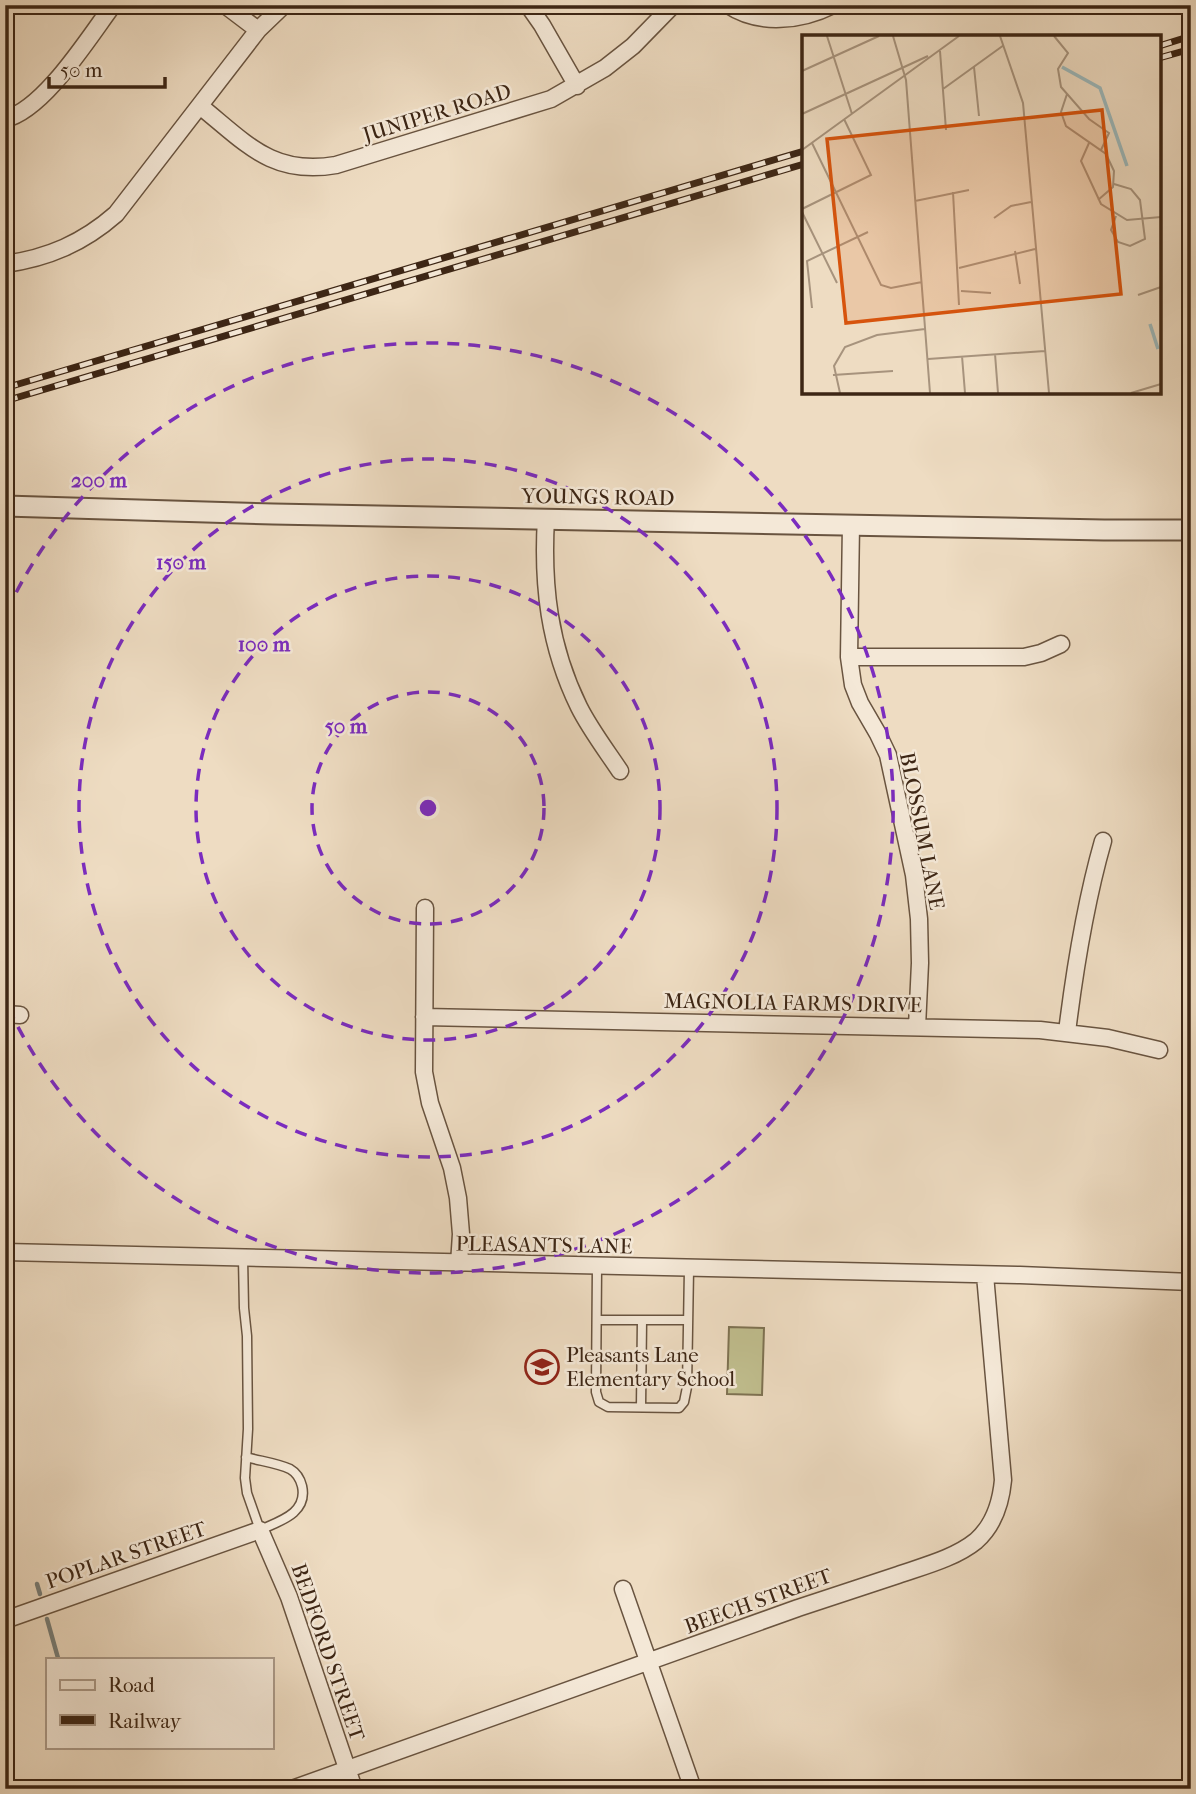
<svg xmlns="http://www.w3.org/2000/svg" width="1196" height="1794" font-family="'IM FELL French Canon',serif">
<rect width="100%" height="100%" fill="#eedcc2"/>
<filter id="stains"><feTurbulence type="fractalNoise" baseFrequency=".00286" numOctaves="4"/><feColorMatrix values="0 0 0 0 .2 0 0 0 0 .09 0 0 0 0 .02 0 0 0 .5 -.17"/></filter>
<radialGradient id="worn" r=".72"><stop offset=".6" stop-color="#630" stop-opacity="0"/><stop offset="1" stop-color="#630" stop-opacity=".3"/></radialGradient>
<path fill="#c0be8e" stroke="#7e7252" stroke-width="2" d="M 729,1327 L 764,1328 L 762,1395 L 727,1394 Z"/>
<g fill="none" stroke-linecap="round" stroke-linejoin="round">
<path stroke="#767e79" stroke-width="4.5" d="M 37,1584 L 40,1594
M 47,1619 L 58,1658"/>
<g stroke="#695440" stroke-width="11">
<path id="service" d="M 243,1258 L 244,1308 L 247,1336 L 248,1429 L 245,1478 L 247,1493 L 260,1530 C 280,1521 308,1513 302,1486 C 300,1478 297,1473 290,1469 C 277,1463 260,1461 246,1457
M 597,1267 L 596,1392 L 599,1402 L 608,1407 L 679,1408 L 684,1402 L 687,1387 L 689,1269
M 597,1320 L 688,1320
M 641,1407 L 642,1320"/>
</g>
<g stroke="#695440" stroke-width="19">
<path id="minor" d="M 225,5 L 258,30
M 528,5 L 542,25 L 577,86
M 728,5 C 759,26 801,21 833,5
M 200,106 C 246,143 272,176 336,165 L 551,99 L 605,68 L 633,46 L 673,5
M 5,119 C 44,110 89,37 113,5
M 5,264 C 48,258 83,243 116,214 L 258,30 L 284,5
M 546,518 C 542,585 549,646 579,707 C 590,729 606,750 620,771
M 851,524 L 849,657 L 853,685 L 860,703 L 878,734 L 888,755 L 914,875 L 919,919 L 920,963 L 917,1027
M 849,657 L 1024,657 L 1041,653 L 1061,644
M 425,908 L 424,1072 L 430,1103 L 452,1168 L 458,1198 L 461,1234 L 459,1264
M 5,1014 L 20,1015
M 424,1017 L 1040,1030 L 1108,1038 L 1159,1050
M 1067,1032 C 1075,967 1085,904 1103,841
M 5,1252 L 1020,1275 L 1191,1282
M 623,1589 L 693,1789
M 5,1620 L 260,1530 L 289,1597 L 354,1789
M 292,1789 C 460,1728 629,1668 798,1608 C 831,1597 865,1586 898,1575 C 924,1566 955,1558 976,1541 C 994,1525 1001,1502 1003,1480 L 985,1275"/>
</g>
<g stroke="#695440" stroke-width="23">
<path id="tertiary" d="M 5,506 L 273,514 L 1104,530 L 1191,530"/>
</g>
<use href="#service" stroke="#f4e8d7" stroke-width="8"/>
<use href="#minor" stroke="#f4e8d7" stroke-width="16"/>
<use href="#tertiary" stroke="#f4e8d7" stroke-width="19"/>
<g stroke="#3d2615" stroke-width="7">
<path id="rail" d="M 1159,46 L 1191,36
M 1159,58 L 1191,49
M 5,388 L 804,151
M 5,401 L 804,164"/>
</g>
<use href="#rail" stroke="#f4e8d7" stroke-width="4.5" stroke-dasharray="13" stroke-linecap="butt"/>
</g>
<g fill="none" stroke="#7b2cbf" stroke-width="3.5" stroke-dasharray="12 9">
<circle cx="428" cy="808" r="116"/>
<circle cx="428" cy="808" r="232"/>
<circle cx="428" cy="808" r="349"/>
<path d="M7 611A465 465 0 1 1 7 1005"/>
</g>
<defs>
<g id="school-ring" transform="scale(1.75)"><circle r="9.5" fill="#f4e8d7" stroke="#8f2418" stroke-width="1.5"/><path d="M0-5L7-2L0 1L-7-2ZM-4 1L0 2.5L4 1V4Q0 6-4 4Z" fill="#8f2418"/></g>
</defs>
<g fill-rule="evenodd">
<use href="#school-ring" x="542" y="1367"/>
</g>
<g text-anchor="middle" stroke-width="5" stroke-linejoin="round" paint-order="stroke">
<g font-size="21" fill="#3d2615" stroke="#f4e8d7">
<text transform="translate(437 113) rotate(-17)" y="7">JUNIPER ROAD</text>
<text transform="translate(598 497) rotate(1)" y="7">YOUNGS ROAD</text>
<text transform="translate(922 831) rotate(79)" y="7">BLOSSUM LANE</text>
<text transform="translate(793 1003) rotate(1)" y="7">MAGNOLIA FARMS DRIVE</text>
<text transform="translate(544 1245) rotate(1)" y="7">PLEASANTS LANE</text>
<text transform="translate(126 1555) rotate(-19)" y="7">POPLAR STREET</text>
<text transform="translate(758 1601) rotate(-20)" y="7">BEECH STREET</text>
<text transform="translate(328 1652) rotate(71)" y="7">BEDFORD STREET</text>
</g>
<g font-size="21" fill="#3d2615" stroke="#f4e8d7" text-anchor="start">
<text x="566" y="1362">Pleasants Lane<tspan x="566" dy="24">Elementary School</tspan></text>
</g>
</g>
<g transform="translate(802 35)">
<rect width="359" height="359" fill="#eedcc2"/>
<path fill="none" stroke="#9cb9bc" stroke-width="3.5" d="M 260,32 L 298,53 L 325,131M 348,289 L 356,314"/>
<path fill="none" stroke="#a7937d" stroke-width="2" d="M 25,1 L 50,79M 91,1 L 104,45 L 128,358M 198,1 L 221,68 L 247,358M 252,1 L 266,18 L 256,34 L 259,52 L 287,84 L 307,98 L 299,115M 138,16 L 144,95M 172,32 L 177,81M 0,36 L 77,1M 141,54 L 202,10M 265,59 L 259,77 L 264,91 L 304,119 L 312,136 L 311,152 L 296,165M 0,79 L 126,21M 10,108 L 79,250 L 89,253 L 120,247M 287,108 L 279,126 L 299,169 L 325,185 L 359,182M 0,115 L 157,1M 312,149 L 329,154 L 338,165 L 343,204 L 328,211 L 316,207 L 309,195 L 314,181M 151,157 L 157,270M 113,166 L 167,155M 0,174 L 69,140 L 42,84M 0,177 L 35,248M 192,183 L 209,171 L 229,167M 213,216 L 218,249M 157,233 L 233,214M 159,256 L 189,258M 336,260 L 359,252M 10,273 L 5,226 L 66,197M 193,319 L 196,358M 160,321 L 163,358M 126,324 L 243,316M 31,340 L 91,336M 38,358 L 32,331 L 43,312 L 75,300 L 123,294M 329,358 L 359,349"/>
<path fill="#d7540d" fill-opacity="0.15" stroke="#d7540d" stroke-width="3.5" d="M 300,75 L 319,259 L 44,288 L 25,104 Z"/>
<rect width="359" height="359" fill="none" stroke="#3d2615" stroke-width="3.5"/>
</g>
<circle cx="428" cy="808" r="10" fill="#7b2cbf" stroke="#f4e8d7" stroke-width="3.5"/>
<g font-size="21" text-anchor="middle" font-weight="bold" fill="#7b2cbf" stroke="#f4e8d7" stroke-width="5" stroke-linejoin="round" paint-order="stroke">
<text x="99" y="487">200 m</text>
<text x="181" y="569">150 m</text>
<text x="264" y="651">100 m</text>
<text x="346" y="733">50 m</text>
</g>
<rect width="1196" height="1794" fill="none" stroke="#eedcc2" stroke-width="28"/>
<rect x="7" y="7" width="1182" height="1780" fill="none" stroke="#3d2615" stroke-width="3.5"/>
<rect x="14" y="14" width="1168" height="1766" fill="none" stroke="#3d2615" stroke-width="2"/>
<rect x="46" y="1658" width="228" height="91" fill="#f4e8d7" stroke="#ab9a89" stroke-width="2"/>
<rect x="60" y="1680" width="35" height="10" fill="#f4e8d7" stroke="#ab9a89" stroke-width="2"/>
<text x="108" y="1692" font-size="21" fill="#3d2615">Road</text>
<rect x="60" y="1715" width="35" height="10" fill="#3d2615" stroke="#ab9a89" stroke-width="2"/>
<text x="108" y="1728" font-size="21" fill="#3d2615">Railway</text>
<path d="M49 77v10h116v-10" fill="none" stroke="#3d2615" stroke-width="3.5"/>
<text x="60" y="77" font-size="21" fill="#3d2615" stroke="#f4e8d7" stroke-width="5" paint-order="stroke">50 m</text>
<rect width="100%" height="100%" filter="url(#stains)"/>
<rect width="100%" height="100%" fill="url(#worn)"/>
</svg>
